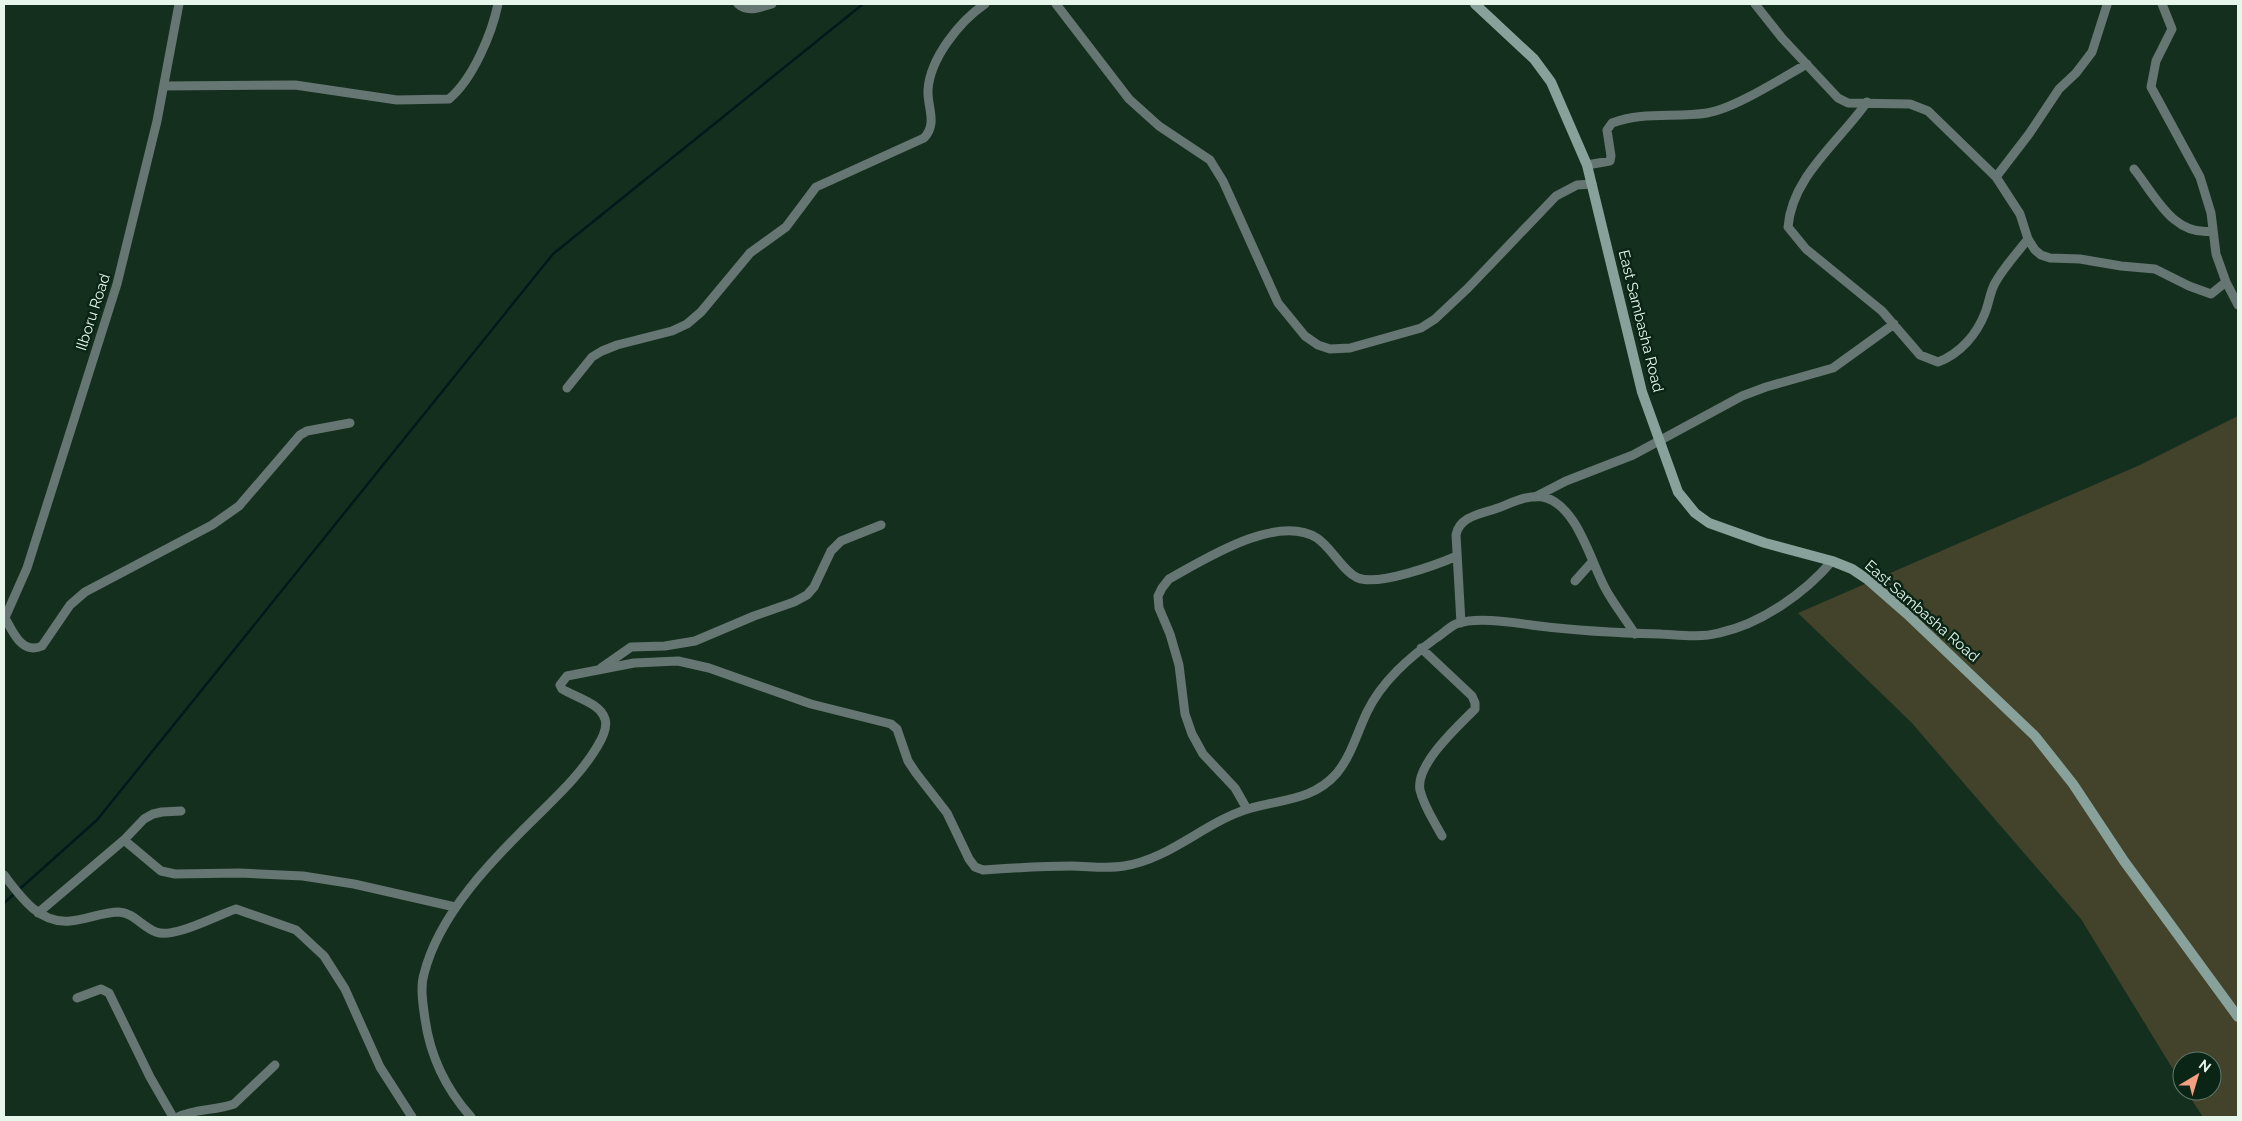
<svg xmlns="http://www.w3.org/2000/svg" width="2242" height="1121" font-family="Raleway,sans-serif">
<rect width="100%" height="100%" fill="#152f1e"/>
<path fill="#43432b" d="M 2238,416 L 2238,1117 L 2203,1117 L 2186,1091 L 2212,1091 L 2212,1061 L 2182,1061 L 2182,1084 L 2081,919 L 1911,722 L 1798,613 L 2140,465 Z"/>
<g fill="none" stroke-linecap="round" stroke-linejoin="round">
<path stroke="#001a1b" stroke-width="2.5" d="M 4,903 L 97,820 L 553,254 L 863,4"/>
<path stroke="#667672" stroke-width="9" d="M 738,4 C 748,13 760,7 772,4
M 1056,4 L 1129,99 L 1159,126 L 1210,160 L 1223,181 L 1278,303 L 1305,336 L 1318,345 L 1330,349 L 1350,348 L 1421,328 L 1435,319 L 1468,288 L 1556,196 L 1577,185 L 1592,184
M 1755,4 L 1782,38 L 1838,98 L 1848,103 L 1910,104 L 1928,111 L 1996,177 L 2020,214 L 2028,239 L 2035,250 L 2041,255 L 2050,258 L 2080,259 L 2121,266 L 2155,269 L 2189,286 L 2211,294 L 2226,282
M 2162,4 L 2172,29 L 2156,61 L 2151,87 L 2200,177 L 2211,213 L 2216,254 L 2226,282 L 2238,305
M 164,86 L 295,85 L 397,100 L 449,99 C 473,79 492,33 498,4
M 1867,102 C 1840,141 1792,176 1788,227 L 1806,249 L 1882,311 L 1920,355 L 1938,362 C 1960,354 1977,334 1985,313 C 1989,303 1990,292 1995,283 C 2004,267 2017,253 2028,239
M 1587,165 L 1610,161 L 1611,156 L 1607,130 L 1612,123 C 1643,111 1675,118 1707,113 C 1734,109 1782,78 1807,64
M 2134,169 C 2155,195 2173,237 2213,231
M 1996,177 L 2029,134 L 2059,89 L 2076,73 L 2092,52 L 2107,5
M 567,388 L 592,357 L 602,351 L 617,345 L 672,331 L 687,324 L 701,312 L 750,253 L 786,227 L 816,187 L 924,138 C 938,123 927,107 928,90 C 930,58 960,21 985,4
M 1535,497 L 1566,481 L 1633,455 L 1742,396 L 1766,387 L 1833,368 L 1894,324
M 1575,581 L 1592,562
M 5,618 C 13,632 22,655 42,646 L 70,605 L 85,592 L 212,525 L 239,506 L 300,435 L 307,431 L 350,423
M 4,620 L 27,568 L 117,284 L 157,121 L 179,4
M 1461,623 L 1456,535 C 1459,517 1480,514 1495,509 C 1510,504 1527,494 1543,497 C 1576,504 1590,559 1604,586 C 1612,602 1625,618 1635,634
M 1421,648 L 1472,696 L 1475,703 L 1475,709 C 1458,726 1415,765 1420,790 C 1424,807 1434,821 1442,836
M 601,668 L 631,647 L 665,646 L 695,641 L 754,616 L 794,602 L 807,595 L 814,587 L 831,551 L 841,541 L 881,525
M 1247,809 L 1235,788 L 1203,754 L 1192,734 L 1185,714 L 1179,665 L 1170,634 L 1159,608 L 1158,596 L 1162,588 L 1169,579 C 1205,559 1277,513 1317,538 C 1332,548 1343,572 1358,578 C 1379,586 1436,565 1457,556
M 124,840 L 161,871 L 175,874 L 240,873 L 303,876 L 354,884 L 455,907
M 4,875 C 20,896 39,924 70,921 C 86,920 102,912 119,912 C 134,913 142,927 156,932 C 174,939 217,915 236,909 L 296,930 L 324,956 L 345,989 L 380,1067 L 412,1117
M 38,913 L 124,840 L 144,819 L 153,814 L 162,812 L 181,811
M 77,998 L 101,989 L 109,993 L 150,1077 L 173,1117
M 178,1117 C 196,1108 215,1111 234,1104 L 275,1065
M 471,1117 C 446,1089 430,1055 425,1019 C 423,1005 420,987 424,974 C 439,914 492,860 535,818 C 557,796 581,774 597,747 C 602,739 608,728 605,719 C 600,703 575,697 562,689 L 560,685 L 567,676 L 634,663 L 678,661 L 709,668 L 811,704 L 891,724 L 897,729 L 908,761 L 916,773 L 947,813 L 969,859 L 975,867 L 983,870 C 1012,868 1041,866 1071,866 C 1088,866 1107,869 1124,866 C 1170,859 1205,822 1248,809 C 1280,799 1313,801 1337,773 C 1351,756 1357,733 1367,712 C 1382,681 1409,658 1436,638 C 1443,634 1449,627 1456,624 C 1477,616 1516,623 1539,626 C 1579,631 1619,633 1660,634 C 1680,635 1699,638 1719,633 C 1761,624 1805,593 1832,561"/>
<path stroke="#88a29b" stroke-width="10" d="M 1475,4 L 1534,59 L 1551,82 L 1587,165 L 1642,392 L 1678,492 L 1695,513 L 1709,523 L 1765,543 L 1832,561 L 1852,569 L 1867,579 L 1907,614 L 2035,736 L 2073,784 L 2124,861 L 2238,1017"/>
</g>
<g text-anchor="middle" stroke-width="5" stroke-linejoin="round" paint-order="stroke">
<g font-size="15" fill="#e6f6eb" stroke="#0a2515">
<text transform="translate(93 312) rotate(-72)" y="5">Ilboru Road</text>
<text transform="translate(1641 321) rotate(76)" y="5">East Sambasha Road</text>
<text transform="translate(1922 611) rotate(41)" y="5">East Sambasha Road</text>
</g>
</g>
<rect width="2242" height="1121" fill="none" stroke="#e6f6eb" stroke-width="10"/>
<g transform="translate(2197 1076) rotate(38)"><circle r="24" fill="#0a2515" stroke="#62796b"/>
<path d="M0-4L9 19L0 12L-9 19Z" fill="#f2a081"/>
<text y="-8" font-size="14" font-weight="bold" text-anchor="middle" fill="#e6f6eb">N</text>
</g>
</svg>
